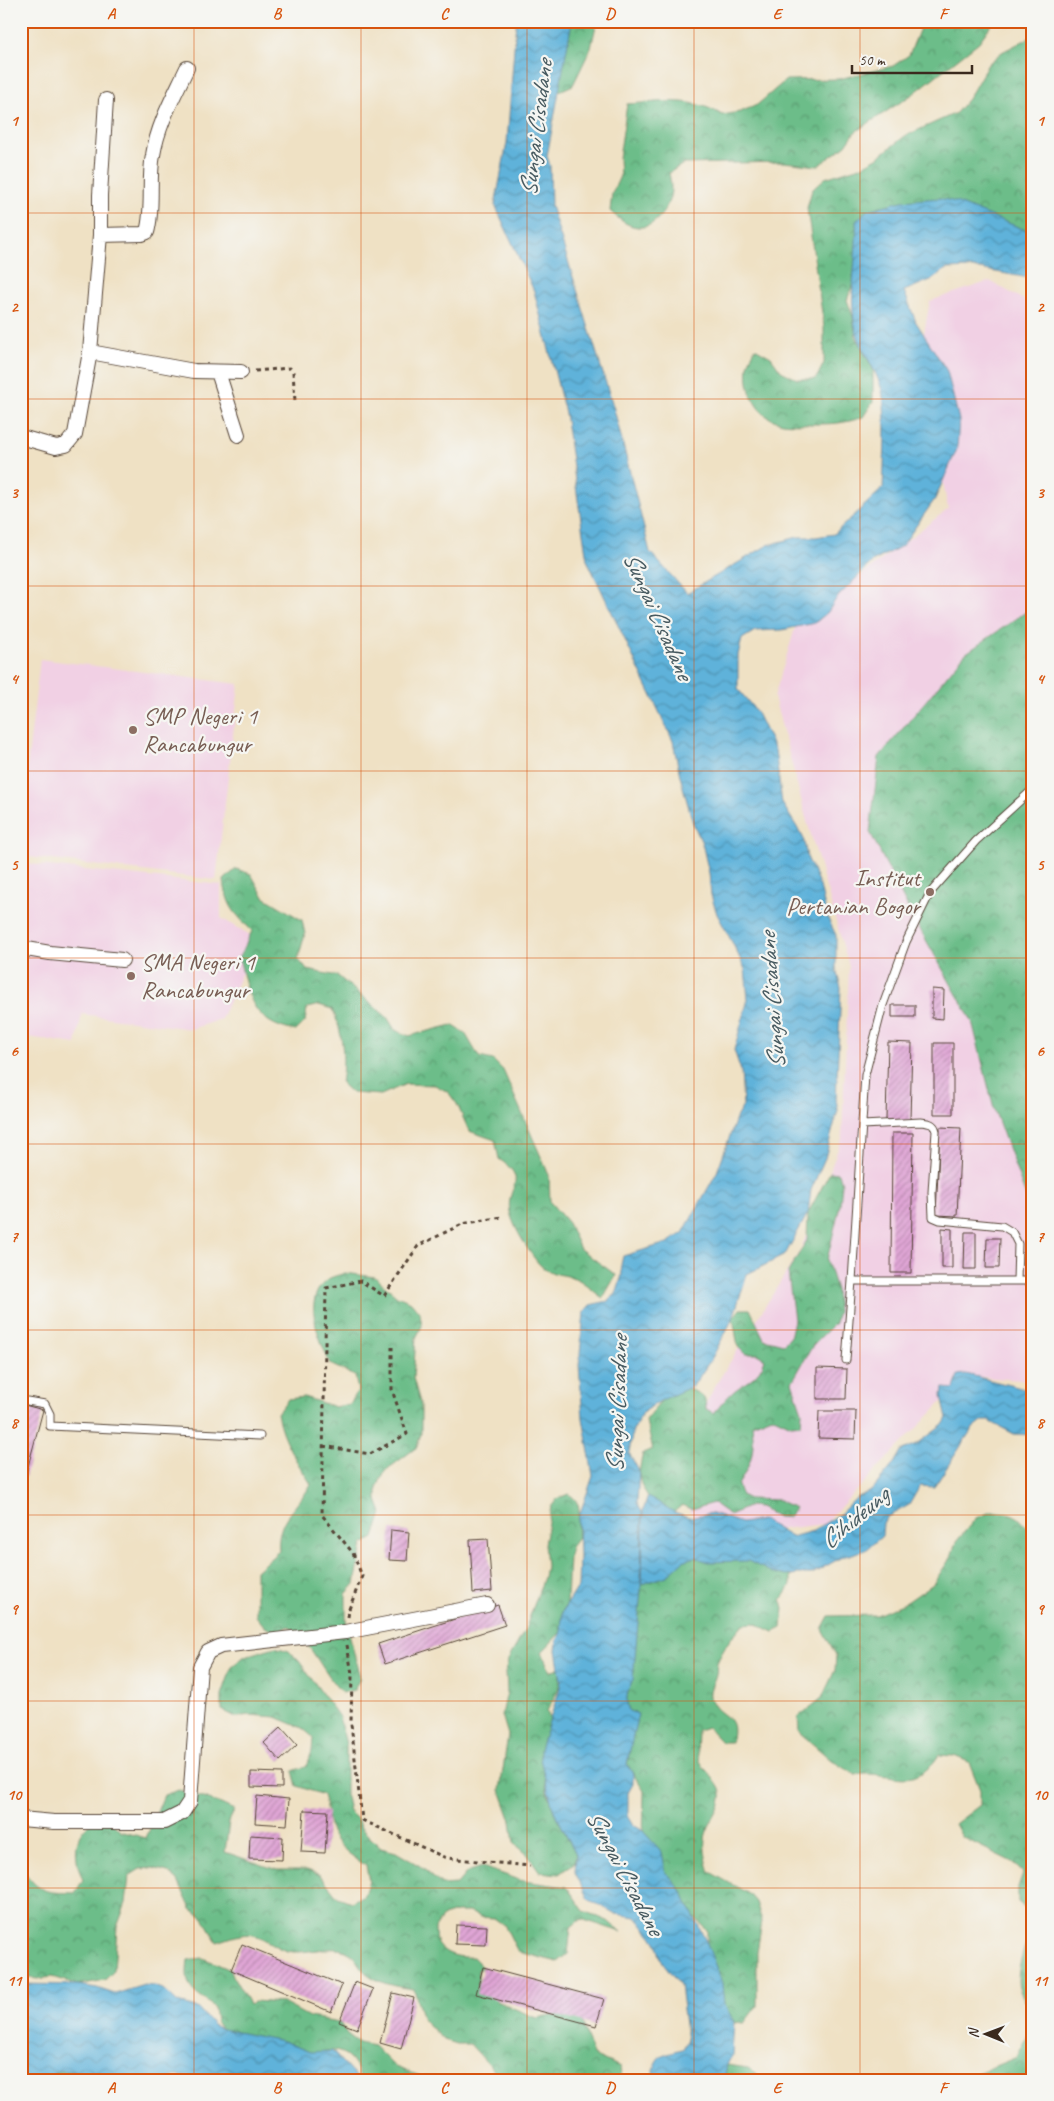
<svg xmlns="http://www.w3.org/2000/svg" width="1054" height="2101" font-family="Caveat,sans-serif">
<defs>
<pattern id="forest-crowns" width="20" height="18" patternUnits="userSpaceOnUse" patternTransform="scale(1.25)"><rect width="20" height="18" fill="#6cbd89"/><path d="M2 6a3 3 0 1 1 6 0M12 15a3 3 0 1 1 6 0" fill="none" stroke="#5a9a6f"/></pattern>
<pattern id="water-waves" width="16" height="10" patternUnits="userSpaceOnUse" patternTransform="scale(1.25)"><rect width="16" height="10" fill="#5eb2da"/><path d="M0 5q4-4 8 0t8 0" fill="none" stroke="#4f91b0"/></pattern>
<pattern id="building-hatch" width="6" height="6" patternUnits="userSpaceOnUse" patternTransform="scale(1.25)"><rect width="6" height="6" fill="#e0a6d6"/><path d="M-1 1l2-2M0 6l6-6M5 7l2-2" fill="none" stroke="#b787ad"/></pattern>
</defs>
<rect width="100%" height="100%" fill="#f6f6f2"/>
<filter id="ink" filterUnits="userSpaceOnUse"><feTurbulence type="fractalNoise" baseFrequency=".02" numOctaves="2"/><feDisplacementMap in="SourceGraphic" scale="10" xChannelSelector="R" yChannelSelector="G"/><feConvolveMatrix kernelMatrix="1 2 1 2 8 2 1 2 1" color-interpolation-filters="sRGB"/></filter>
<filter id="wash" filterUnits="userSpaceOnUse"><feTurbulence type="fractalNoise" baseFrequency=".0096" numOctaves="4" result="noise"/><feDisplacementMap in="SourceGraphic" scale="20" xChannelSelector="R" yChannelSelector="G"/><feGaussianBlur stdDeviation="1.12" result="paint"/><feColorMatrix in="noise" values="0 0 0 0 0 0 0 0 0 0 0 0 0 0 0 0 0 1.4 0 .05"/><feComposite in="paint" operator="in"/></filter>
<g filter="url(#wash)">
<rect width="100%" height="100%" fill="#efe1c4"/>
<path fill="#f1d0e4" d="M 990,281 L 1033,305 L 1033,1386 L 1021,1380 L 967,1376 L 824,1524 L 758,1532 L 692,1515 L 669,1476 L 715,1386 L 801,1249 L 842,1138 L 849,966 L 806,818 L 774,697 L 796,625 L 948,509 L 920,355 L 930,301 Z
M 40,659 L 239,684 L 216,880 L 21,856 L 21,776 L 26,776 Z
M 21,863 L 221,885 L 221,918 L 257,939 L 221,1019 L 191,1029 L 82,1014 L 76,1044 L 21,1036 Z"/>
<path fill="url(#forest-crowns)" stroke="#547454" d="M 572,21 L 597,21 L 591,48 L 573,85 L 555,93 L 555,69 Z
M 923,21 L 994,21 L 979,42 L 913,94 L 855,132 L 846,145 L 818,166 L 784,162 L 683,164 L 669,173 C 670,178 671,184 671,189 C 671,205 656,229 638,227 C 626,226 618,218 610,211 L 612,194 L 620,176 L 619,158 L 627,104 C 661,102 692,96 722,115 L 740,112 L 757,105 L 786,80 L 839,79 L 893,66 L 909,55 Z
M 1033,36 L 1033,252 L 854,281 L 847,300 L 853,317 L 856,337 L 873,369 L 873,402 L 863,417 C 845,424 829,424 810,424 C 801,423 788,425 779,422 C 755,415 745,389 748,366 C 749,360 753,354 755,348 L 771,357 L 781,371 L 797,379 L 816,379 L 824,363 L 824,327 L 807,208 L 812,190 L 825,178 L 860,167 L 877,158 L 905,136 L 956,113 L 968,99 L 988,64 L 1002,52 Z
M 1033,607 L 1033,1204 L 1028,1202 L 994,1109 L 972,1021 L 909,910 L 870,832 L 879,757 L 965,654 Z
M 236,869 L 251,874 L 264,897 L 302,920 L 305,934 L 298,959 L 307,970 L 338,976 L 387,1017 L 395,1030 L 409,1036 L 452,1025 L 465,1033 L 479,1057 L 493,1060 L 503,1070 L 549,1175 L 550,1202 L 568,1223 L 580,1249 L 616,1275 L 603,1298 C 595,1293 586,1284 579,1280 C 566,1273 552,1277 540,1265 C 530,1254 513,1227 510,1212 C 505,1186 531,1181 499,1159 L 495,1140 L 469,1131 L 457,1104 L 448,1092 L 435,1085 L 406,1084 L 381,1095 L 352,1093 L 341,1083 C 345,1059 343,1031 332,1009 L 319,1005 L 307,1008 L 305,1022 L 296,1031 C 250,1023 249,995 239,958 L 252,931 C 234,912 227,907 224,880 Z
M 830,1172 L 839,1173 L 842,1184 L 840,1205 L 827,1260 L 836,1290 L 838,1312 L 835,1323 L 813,1345 L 792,1382 L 802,1412 L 801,1424 L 791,1425 L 772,1416 L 752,1424 C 755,1451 752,1462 738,1485 L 741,1495 L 749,1499 L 778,1500 L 795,1508 L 789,1517 L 778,1517 L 760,1507 L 750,1506 L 730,1515 L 713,1503 L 692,1509 L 682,1505 L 674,1512 L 655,1507 C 639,1483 636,1481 643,1453 L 652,1449 C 652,1439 647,1430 646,1420 L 662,1400 L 663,1390 L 677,1384 L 698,1393 L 705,1399 L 706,1409 L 714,1413 C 720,1406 726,1398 733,1392 C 746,1381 760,1377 765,1359 L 757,1354 L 745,1354 L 738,1347 L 733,1318 L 740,1309 L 750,1309 L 764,1339 L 783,1344 L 790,1338 L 794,1320 L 788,1272 L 807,1240 L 808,1213 Z
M 345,1273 L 375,1277 L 397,1296 L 411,1302 L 420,1313 L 422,1326 L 416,1338 L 413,1378 L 421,1406 L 421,1433 L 417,1447 L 385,1471 L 377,1487 L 377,1500 L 382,1513 L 374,1538 L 363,1544 L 355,1584 L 346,1594 L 346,1620 L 360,1678 L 354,1690 L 342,1693 C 322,1672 312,1643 289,1626 L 278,1633 L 265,1627 L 256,1616 L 256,1571 L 279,1551 C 276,1517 297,1510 311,1484 C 296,1460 282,1441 277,1413 L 288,1399 L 304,1397 L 335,1407 L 350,1404 L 358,1391 L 355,1376 L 330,1364 C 320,1339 299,1297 330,1278 C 334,1276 340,1275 345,1273 Z
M 569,1494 C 586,1506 576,1519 578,1538 L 571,1547 L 569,1556 L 567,1603 L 562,1612 L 561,1632 L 542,1652 L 550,1672 L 560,1667 C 561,1691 557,1691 547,1711 L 550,1720 L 553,1740 L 543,1768 L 547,1791 L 553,1809 L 576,1854 L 574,1863 L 559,1874 L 540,1872 L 528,1855 L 514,1843 L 511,1821 L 500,1790 L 508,1735 L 502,1715 L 507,1692 L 506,1671 L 508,1660 L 525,1630 L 544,1577 L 546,1566 L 544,1544 L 551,1507 L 558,1498 Z
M 991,1512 C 1001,1512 1013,1512 1021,1520 C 1025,1524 1027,1529 1033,1532 L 1033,1922 L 1029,1911 L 1018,1902 L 1018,1887 L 1023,1873 L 1012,1862 L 962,1837 L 955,1824 L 980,1805 L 980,1790 L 969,1762 L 954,1756 L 939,1755 C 912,1795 893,1769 855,1775 L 831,1760 L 799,1732 L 798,1717 L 822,1698 L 835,1670 L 836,1655 L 822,1629 L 829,1616 L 877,1615 L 907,1602 L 933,1584 L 951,1557 L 956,1542 L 976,1518 Z
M 680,1554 L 742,1557 L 791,1575 L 791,1585 L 781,1600 L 784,1608 L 782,1628 L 774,1632 L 755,1623 L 743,1624 C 733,1636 722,1648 717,1663 C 716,1666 717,1670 716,1674 C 714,1683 707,1691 711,1700 C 719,1719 739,1713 731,1742 L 721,1742 L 707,1727 L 698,1730 C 698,1740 696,1752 700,1761 C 705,1772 720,1782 721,1792 C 723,1807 712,1818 707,1831 C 702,1843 706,1860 710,1872 L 749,1894 L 756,1902 L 762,1921 L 757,1952 L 757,2006 L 744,2023 L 734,2022 L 724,2017 L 707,1943 L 707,1930 L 693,1915 L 682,1912 L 643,1842 L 644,1791 L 627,1764 L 629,1711 L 626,1702 L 633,1598 L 644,1578 Z
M 275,1647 L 289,1651 L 299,1661 L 339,1717 L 346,1744 L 346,1797 L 349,1811 L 359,1821 L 361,1828 L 381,1848 L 396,1852 L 420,1866 L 442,1885 L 457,1884 L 467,1872 L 482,1867 L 523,1881 L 567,1887 L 584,1911 L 610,1922 L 621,1932 L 581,1919 L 571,1927 L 568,1954 L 558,1962 L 518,1952 L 505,1926 L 494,1918 L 481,1917 L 469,1912 L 456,1912 L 443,1916 L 435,1928 C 435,1931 435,1938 436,1941 C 443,1955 460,1958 473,1957 L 483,1967 L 478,1970 L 478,1983 L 490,1989 L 497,2001 L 536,2018 L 551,2015 L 570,1990 C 581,2009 585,2034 593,2055 L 620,2067 L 622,2080 L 520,2080 L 512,2075 L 499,2076 L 470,2044 L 457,2044 L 444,2040 L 423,2020 L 414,1989 C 398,1987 376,1983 364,1971 C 358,1965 355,1955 346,1951 C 331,1945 309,1953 293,1952 C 278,1951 268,1939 254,1935 C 242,1932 228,1939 217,1942 L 202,1916 L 191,1909 L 178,1881 L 168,1872 L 153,1868 L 140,1869 L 129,1876 L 126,1903 L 117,1927 L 114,1971 L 105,1980 L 78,1985 L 52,1977 L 38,1979 L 21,1977 L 21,1867 C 40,1894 44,1892 75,1893 L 83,1880 C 75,1862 70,1833 94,1822 C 98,1820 105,1822 110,1821 L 120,1831 L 146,1838 L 164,1795 L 179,1790 L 221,1804 L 234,1810 L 229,1822 L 225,1852 L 277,1870 L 307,1870 L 320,1875 L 338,1897 L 351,1902 L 364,1895 L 369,1880 L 366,1866 C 351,1855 334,1845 329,1826 C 327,1815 326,1805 323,1795 L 297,1786 L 293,1771 L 307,1766 L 312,1751 L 313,1737 L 302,1728 L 276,1717 L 249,1715 L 236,1717 L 222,1710 L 222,1695 L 232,1666 L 245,1656 Z
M 1033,1926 L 1033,2080 L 966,2080 L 973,2075 L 1017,2057 L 1031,2029 L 1033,2012 C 1027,2004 1022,1997 1019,1988 C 1015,1973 1026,1940 1033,1926 Z
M 203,1958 L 231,1970 C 235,1983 244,1992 249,2005 L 253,2001 L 283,2003 L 309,2017 L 339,2022 L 347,2034 L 359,2043 L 374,2046 L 395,2067 L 423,2077 L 452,2078 L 457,2080 L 361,2080 C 359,2075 358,2069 355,2065 C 341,2043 320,2051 301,2059 L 222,2029 L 216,2022 L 214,2007 C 192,1991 184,1989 188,1960 Z
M 54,2064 C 69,2070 86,2072 100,2080 L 22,2080 Z
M 727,2065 L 748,2068 L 760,2076 L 759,2080 L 719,2080 Z"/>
<path fill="url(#water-waves)" stroke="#4c6e7c" d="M 516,21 L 572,21 L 547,156 L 550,166 L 551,206 L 614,409 L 650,552 L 687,593 L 768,545 L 798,537 L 816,537 L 834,534 L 883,488 C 884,463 888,404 880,384 C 872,362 857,345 854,321 C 849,288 858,254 856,221 L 867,210 L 902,201 L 939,198 L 956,202 L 1033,233 L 1033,282 L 1029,278 L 974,268 L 946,269 L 933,279 L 904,291 L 916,322 L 947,371 L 959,420 L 957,449 L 935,499 L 902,546 L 872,562 L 836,599 L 828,612 L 815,623 L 782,630 L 755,631 L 742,639 L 738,655 L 738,689 L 756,711 L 775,750 L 782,803 L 803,837 L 807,857 L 820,886 L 827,917 L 836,935 L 836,968 L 841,988 L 836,1100 L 838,1110 L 825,1158 L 811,1190 L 808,1213 L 785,1255 L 747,1274 L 733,1318 L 712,1358 L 693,1386 L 662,1400 L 644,1411 L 633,1430 L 629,1453 L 639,1471 L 637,1503 L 642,1512 L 641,1590 L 633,1680 C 627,1691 625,1699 629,1711 L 638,1714 L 627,1764 L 633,1774 L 633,1784 L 628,1793 L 628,1816 L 633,1825 L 642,1830 L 662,1852 L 666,1873 L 680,1888 L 707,1943 L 722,1983 L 724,2004 L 734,2022 L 732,2055 L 727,2065 L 724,2080 L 651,2080 C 658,2056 658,2054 683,2049 L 687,2041 L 680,1985 L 661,1960 L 656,1941 L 636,1917 L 616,1914 L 588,1899 L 575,1872 L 576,1854 L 553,1809 L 540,1759 L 540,1749 L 559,1691 L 561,1681 L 556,1650 L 557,1641 L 561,1632 L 562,1612 L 578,1587 L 579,1557 L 578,1519 L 593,1476 L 583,1418 L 579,1365 L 584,1312 L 590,1305 L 608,1301 L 616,1294 L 622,1275 L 621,1265 L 623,1256 L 667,1243 L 683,1233 L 717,1172 L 737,1116 L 743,1106 L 741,1071 L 734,1050 L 748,999 L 745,969 L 732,942 L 717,914 L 711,895 L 709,873 L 702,843 L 693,823 L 680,776 L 673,741 L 587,560 L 565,413 L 534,291 L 495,205 L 507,143 Z
M 966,1374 L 1033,1391 L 1033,1435 L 1014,1434 L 989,1421 L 982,1421 L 972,1429 L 934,1487 L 920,1486 L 909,1505 L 887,1517 L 883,1523 L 882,1536 L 866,1550 L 842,1557 L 812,1574 L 798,1574 L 787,1576 L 773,1573 L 748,1561 L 708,1562 L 695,1557 L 683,1561 L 667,1576 L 642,1584 L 643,1511 L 648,1496 L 674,1512 L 689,1517 L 712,1513 L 741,1523 L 763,1520 L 791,1537 L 813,1531 L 840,1514 L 857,1497 L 871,1491 L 893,1465 L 901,1451 L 917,1444 L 943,1425 L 947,1418 L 942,1396 L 943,1388 L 954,1389 L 958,1375 Z
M 21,1984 L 78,1985 L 97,1988 L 115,1994 L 144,1985 L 154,1986 L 163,1989 L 178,2003 L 198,2008 L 213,2025 L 222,2029 L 283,2041 L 310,2052 L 332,2051 L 352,2073 L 361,2080 L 211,2080 L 196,2077 L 175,2076 L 168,2080 L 127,2080 L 68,2071 L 59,2071 L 42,2080 L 21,2080 Z"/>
<g id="blocks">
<path fill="url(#building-hatch)" d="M 932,989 L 944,990 L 943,1019 L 932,1018 Z
M 892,1005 L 915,1005 L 915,1017 L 892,1017 Z
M 888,1042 L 912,1043 L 910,1120 L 886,1120 Z
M 934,1043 L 953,1043 L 953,1114 L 934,1114 Z
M 940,1127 L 961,1128 L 957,1216 L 936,1215 Z
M 892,1133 L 913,1133 L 911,1273 L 891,1273 Z
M 942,1228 L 952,1229 L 952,1268 L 942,1268 Z
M 965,1232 L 976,1232 L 976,1269 L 964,1269 Z
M 987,1238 L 1000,1238 L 999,1268 L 986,1268 Z
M 817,1368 L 847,1369 L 846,1399 L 817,1399 Z
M 21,1404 L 43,1410 L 22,1489 L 21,1489 Z
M 819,1411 L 856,1411 L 855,1439 L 818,1438 Z
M 391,1530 L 409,1532 L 407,1561 L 389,1560 Z
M 488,1539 L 492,1591 L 473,1593 L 470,1540 Z
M 498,1605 L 505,1625 L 385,1664 L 378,1644 Z
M 281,1727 L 297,1745 L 280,1761 L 264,1743 Z
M 251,1772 L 282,1773 L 282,1788 L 251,1787 Z
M 257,1796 L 289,1799 L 287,1825 L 255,1823 Z
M 304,1810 L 328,1811 L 325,1853 L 301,1852 Z
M 250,1835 L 283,1837 L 282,1860 L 249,1859 Z
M 456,1925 L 487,1926 L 486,1945 L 455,1944 Z
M 242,1944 L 342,1985 L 331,2012 L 231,1970 Z
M 483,1967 L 604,1999 L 596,2026 L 476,1994 Z
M 355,1982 L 373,1989 L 357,2029 L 339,2022 Z
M 393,1993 L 414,1998 L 401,2049 L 380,2043 Z"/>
</g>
</g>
<g filter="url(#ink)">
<use href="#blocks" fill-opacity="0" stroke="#564537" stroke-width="1"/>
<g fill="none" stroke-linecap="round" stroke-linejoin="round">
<g stroke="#564537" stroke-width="9">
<path id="service" d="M 1033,789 L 976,841 L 930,893 L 906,942 L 883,1005 L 865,1075 L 852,1281 L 1033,1281
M 862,1125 L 921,1122 C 929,1123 934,1123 936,1131 L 932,1192 L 933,1217 L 940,1220 L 1002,1226 L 1012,1232 L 1018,1244 L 1017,1281
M 846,1360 L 852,1281
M 21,1400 L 45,1404 L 50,1414 L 50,1426 L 260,1436"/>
</g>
<g stroke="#564537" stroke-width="16">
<path id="minor" d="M 100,235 L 142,234 L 147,232 C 154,208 148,180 153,155 C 158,124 174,96 187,68
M 90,352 L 194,371 L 241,372
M 218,372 L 238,435
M 21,437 L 56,447 L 66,445 L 75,434 L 90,352 L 100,235 L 100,195 L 106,100
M 21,948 L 50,953 L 122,960
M 21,1819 L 54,1822 L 164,1822 L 182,1813 L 190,1801 L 200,1667 L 208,1652 L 221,1646 L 345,1632 L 487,1605"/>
</g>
<path stroke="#564537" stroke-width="3" stroke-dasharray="4 4" stroke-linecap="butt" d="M 255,371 L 290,368 L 293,372 L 295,401
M 323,1446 L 370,1454 L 407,1434 L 392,1390 L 392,1347
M 348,1617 L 349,1609 L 362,1576 L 353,1553 L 322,1515 L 326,1288 L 361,1281 L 384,1296 L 418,1246 L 462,1224 L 502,1217
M 347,1645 L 352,1674 L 351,1724 L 362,1820 L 446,1858 L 530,1866"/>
<use href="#service" stroke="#fff" stroke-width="7"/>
<use href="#minor" stroke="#fff" stroke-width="14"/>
</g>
</g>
<path fill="none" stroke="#d7540e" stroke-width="1" stroke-opacity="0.55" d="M 194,21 L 194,2080M 361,21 L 361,2080M 527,21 L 527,2080M 694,21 L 694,2080M 860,21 L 860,2080M 21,213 L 1033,213M 21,399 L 1033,399M 21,586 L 1033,586M 21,771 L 1033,771M 21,958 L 1033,958M 21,1144 L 1033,1144M 21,1330 L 1033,1330M 21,1515 L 1033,1515M 21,1701 L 1033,1701M 21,1888 L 1033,1888"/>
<g fill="#8d6e63" stroke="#f6f6f2" stroke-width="2">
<circle cx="133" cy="730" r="5"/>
<circle cx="930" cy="892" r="5"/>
<circle cx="131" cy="976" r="5"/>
</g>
<g text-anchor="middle" stroke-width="4.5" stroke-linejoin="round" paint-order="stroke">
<g font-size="24" fill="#785e54" stroke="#f6f6f2" text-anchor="start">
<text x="143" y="724">SMP Negeri 1<tspan x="143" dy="28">Rancabungur</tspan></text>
<text x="920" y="886" text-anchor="end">Institut<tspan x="920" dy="28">Pertanian Bogor</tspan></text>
<text x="141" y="970">SMA Negeri 1<tspan x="141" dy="28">Rancabungur</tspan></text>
</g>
<g font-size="25" font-style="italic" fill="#475a60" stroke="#f6f6f2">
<text transform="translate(535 128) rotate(-83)" y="9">Sungai Cisadane</text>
<text transform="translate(659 615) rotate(66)" y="9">Sungai Cisadane</text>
<text transform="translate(771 1001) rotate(-94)" y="9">Sungai Cisadane</text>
<text transform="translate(616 1404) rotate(-88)" y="9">Sungai Cisadane</text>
<text transform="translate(854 1517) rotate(-40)" y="9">Cihideung</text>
<text transform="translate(626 1872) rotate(62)" y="9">Sungai Cisadane</text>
</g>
</g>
<rect width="1054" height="2101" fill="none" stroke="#f6f6f2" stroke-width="55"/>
<g transform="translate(986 2034) rotate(271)" stroke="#f6f6f2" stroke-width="4" paint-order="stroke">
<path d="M0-4L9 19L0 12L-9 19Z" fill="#3b2a1e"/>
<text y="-8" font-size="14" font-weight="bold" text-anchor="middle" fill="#3b2a1e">N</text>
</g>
<path d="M852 65v8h120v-8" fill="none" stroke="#3b2a1e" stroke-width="2.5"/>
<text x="859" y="65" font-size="15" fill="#3b2a1e" stroke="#f6f6f2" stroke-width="4" paint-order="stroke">50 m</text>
<rect x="28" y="28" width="998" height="2046" fill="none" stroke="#d7540e" stroke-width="2"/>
<g font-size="16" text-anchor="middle" font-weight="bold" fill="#d7540e">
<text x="111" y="19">A</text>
<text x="277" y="19">B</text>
<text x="444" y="19">C</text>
<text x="610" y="19">D</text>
<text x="777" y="19">E</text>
<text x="943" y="19">F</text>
<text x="14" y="126">1</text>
<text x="1040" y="126">1</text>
<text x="14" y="312">2</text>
<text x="1040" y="312">2</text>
<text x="14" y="498">3</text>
<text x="1040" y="498">3</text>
<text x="14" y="684">4</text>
<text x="1040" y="684">4</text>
<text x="14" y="870">5</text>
<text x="1040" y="870">5</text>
<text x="14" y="1056">6</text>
<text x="1040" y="1056">6</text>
<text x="14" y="1242">7</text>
<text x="1040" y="1242">7</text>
<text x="14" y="1428">8</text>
<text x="1040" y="1428">8</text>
<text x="14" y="1614">9</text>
<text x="1040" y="1614">9</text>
<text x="14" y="1800">10</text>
<text x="1040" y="1800">10</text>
<text x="14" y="1986">11</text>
<text x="1040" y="1986">11</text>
<text x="111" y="2093">A</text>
<text x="277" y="2093">B</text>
<text x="444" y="2093">C</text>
<text x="610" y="2093">D</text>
<text x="777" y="2093">E</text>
<text x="943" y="2093">F</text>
</g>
</svg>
